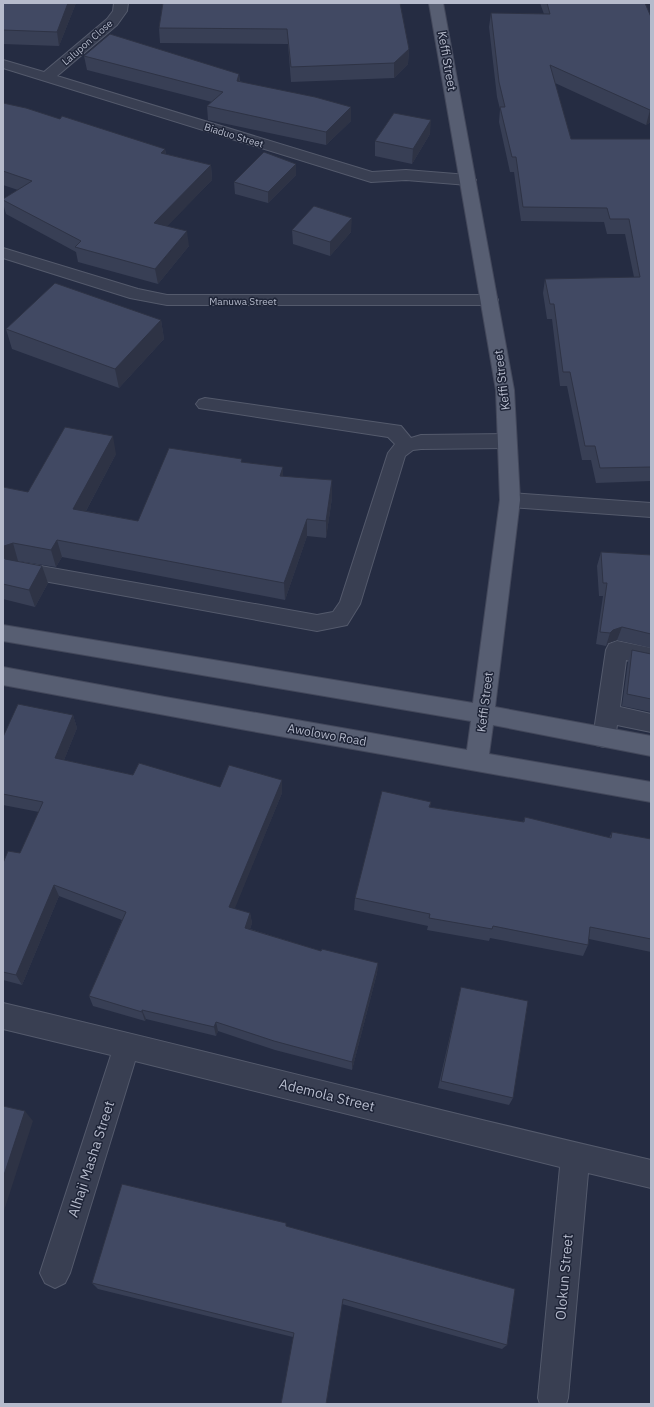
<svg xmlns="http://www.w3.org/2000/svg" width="654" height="1407" font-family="'IBM Plex Sans',sans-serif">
<rect width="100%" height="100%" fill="#252c42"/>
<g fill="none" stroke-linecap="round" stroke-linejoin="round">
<g stroke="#545a6c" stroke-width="2">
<path id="minor" d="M 114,3 L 128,3 L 127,11 L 117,25 L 57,76 L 372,172 L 406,170 L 468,175 L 473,177 L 476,180 L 473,183 L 468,185 L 406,180 L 371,182 L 3,68 L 3,60 L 44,72 L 107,19 L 113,11 Z
M 3,248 L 138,289 L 167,295 L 490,295 L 496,296 L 498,300 L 496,304 L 490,305 L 167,305 L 130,298 L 3,258 Z
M 205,398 L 401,426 L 411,438 L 421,435 L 507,434 L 514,436 L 516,441 L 514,446 L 507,448 L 421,449 L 413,450 L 405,456 L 360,604 L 347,625 L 317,631 L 11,575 L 8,570 L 11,565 L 18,562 L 317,615 L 333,612 L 340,602 L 388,453 L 395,444 L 388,437 L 199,408 L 196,404 L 199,400 Z
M 510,493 L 651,503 L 651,517 L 510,507 L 503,505 L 500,500 L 503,495 Z
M 617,641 L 651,648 L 651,666 L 626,660 L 620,707 L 651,714 L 651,732 L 617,725 L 615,738 L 612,745 L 604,747 L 596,745 L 593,738 L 606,650 L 609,644 Z
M 3,1003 C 219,1054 434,1110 651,1160 L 651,1188 L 588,1173 L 568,1398 L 566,1404 L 540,1404 L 538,1398 L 560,1167 L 135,1061 L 70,1273 L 65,1283 L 55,1288 L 45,1283 L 40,1273 L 111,1055 L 3,1029 Z"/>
</g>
<g stroke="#43485b" stroke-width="2">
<path id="major" d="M 429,3 L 443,3 L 514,390 L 520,500 L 495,707 L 651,736 L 651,756 L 493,725 L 489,754 L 651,782 L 651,802 L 246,730 L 3,685 L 3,667 L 165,697 L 467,750 L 471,721 L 3,641 L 3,625 L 473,703 L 500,500 L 496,390 Z"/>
</g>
<use href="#minor" fill="#393f52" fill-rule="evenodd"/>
<use href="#major" fill="#575e72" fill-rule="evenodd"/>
</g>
<path fill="#383f55" d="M 3,3 L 76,3 L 59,46 L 3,44 Z
M 163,3 L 409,49 L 408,64 L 394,78 L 291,82 L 288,44 L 160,43 L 159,28 Z
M 540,3 L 645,3 L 651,122 L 646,125 L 555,83 L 571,139 L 651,139 L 651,481 L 596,483 L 591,460 L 582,460 L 567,386 L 560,386 L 552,319 L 547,319 L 543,293 L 545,279 L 634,277 L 625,234 L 607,234 L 604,222 L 521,221 L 514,172 L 510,172 L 499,122 L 500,109 L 497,97 L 489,27 L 491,13 L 544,14 Z
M 84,56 L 239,74 L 240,81 L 351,121 L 326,145 L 208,120 L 207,106 L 212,102 L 87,70 Z
M 3,103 L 165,149 L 166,154 L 211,165 L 212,180 L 167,226 L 189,246 L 158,284 L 78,262 L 76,252 L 6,214 L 3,203 L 3,199 L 18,190 L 3,185 Z
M 430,134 L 412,164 L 375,156 L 375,141 Z
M 296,164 L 296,175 L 268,203 L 235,194 L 234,182 Z
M 292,230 L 351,232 L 330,256 L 293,244 Z
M 161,320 L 164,339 L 119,388 L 12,349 L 6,329 Z
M 116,454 L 86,511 L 138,521 L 243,462 L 283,476 L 332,498 L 326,538 L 307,536 L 285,600 L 62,557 L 56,567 L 18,561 L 16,561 L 48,583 L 35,607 L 3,599 L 3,487 L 28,492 Z
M 601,552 L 651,555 L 651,648 L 617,640 L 608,643 L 606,646 L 596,644 L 603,596 L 599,596 L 597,566 Z
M 632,650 L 651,654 L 651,712 L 622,706 L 628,662 Z
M 73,715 L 77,728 L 64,760 L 133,775 L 220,787 L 282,793 L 234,909 L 250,913 L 252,923 L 250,929 L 321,951 L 378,963 L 377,973 L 352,1070 L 275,1050 L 218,1031 L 216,1036 L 146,1019 L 145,1021 L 93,1006 L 89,996 L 122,920 L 59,896 L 22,985 L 3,980 L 3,863 L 20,853 L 39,812 L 3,805 L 3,737 Z
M 431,802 L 430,807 L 523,822 L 525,817 L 609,838 L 612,832 L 651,839 L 651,952 L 589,939 L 588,945 L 583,956 L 490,938 L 489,941 L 427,930 L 428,926 L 354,910 L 355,898 Z
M 461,987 L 513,1098 L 509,1105 L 438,1088 Z
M 287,1226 L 507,1345 L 502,1349 L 342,1304 L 293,1337 L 98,1289 L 92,1283 Z"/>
<path fill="#2e3345" d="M 68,3 L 76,3 L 59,46 L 57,32 Z
M 409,49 L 408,64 L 394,78 L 394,63 Z
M 239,74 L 240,87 L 237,81 Z
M 351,107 L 351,121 L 326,145 L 326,132 Z
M 651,109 L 651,122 L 646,125 L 650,110 Z
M 431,120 L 430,134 L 412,164 L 413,149 Z
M 165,149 L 167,164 L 161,153 Z
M 296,164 L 296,175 L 268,203 L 268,192 Z
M 211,165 L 212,180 L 156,238 L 154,223 Z
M 352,218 L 351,232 L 330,256 L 330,242 Z
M 187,231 L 189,246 L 158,284 L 155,269 Z
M 161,320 L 164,339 L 119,388 L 115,369 Z
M 113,436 L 116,454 L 78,526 L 73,509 Z
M 283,467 L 283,485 L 280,476 Z
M 332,480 L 332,498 L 326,538 L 326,521 Z
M 307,519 L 307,536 L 285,600 L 284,583 Z
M 57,540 L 62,557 L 56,567 L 51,550 Z
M 13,543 L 18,561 L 10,564 L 3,559 L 3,549 L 4,546 Z
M 42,566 L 48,583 L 35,607 L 29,590 Z
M 622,627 L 617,640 L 608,643 L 606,646 L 610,633 L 613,630 Z
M 73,715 L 77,728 L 60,770 L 55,758 Z
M 282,780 L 282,793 L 231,918 L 229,907 Z
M 54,885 L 59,896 L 22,985 L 16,975 Z
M 250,913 L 252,923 L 247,938 L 245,928 Z
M 378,963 L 377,973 L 352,1070 L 352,1062 Z
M 142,1010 L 146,1019 L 145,1021 L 142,1012 Z
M 216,1022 L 218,1031 L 216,1036 L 214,1027 Z
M 25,1111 L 33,1121 L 3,1214 L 3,1178 Z"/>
<path fill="#414963" stroke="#2e3345" d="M 3,3 L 68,3 L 57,32 L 3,30 Z
M 163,3 L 400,3 L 409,49 L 394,63 L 291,67 L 287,29 L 159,28 Z
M 547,3 L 645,3 L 651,17 L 651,109 L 650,110 L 550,65 L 571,139 L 651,139 L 651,467 L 600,468 L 595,446 L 585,446 L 570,372 L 563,372 L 554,304 L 550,304 L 545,279 L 640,277 L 629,219 L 610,219 L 607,208 L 523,207 L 516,157 L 512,157 L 500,107 L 505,107 L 499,82 L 491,13 L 550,14 Z
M 110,34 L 239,74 L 237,81 L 315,97 L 351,107 L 326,132 L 207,106 L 223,92 L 84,56 Z
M 3,103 L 26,108 L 60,119 L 62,116 L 165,149 L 161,153 L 211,165 L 154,223 L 187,231 L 155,269 L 75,247 L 81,241 L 3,200 L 3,199 L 32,181 L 3,171 Z
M 394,113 L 431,120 L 413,149 L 375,141 Z
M 264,152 L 296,164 L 268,192 L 234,182 Z
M 314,206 L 352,218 L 330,242 L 292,230 Z
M 55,283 L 161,320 L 115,369 L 6,329 Z
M 65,427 L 113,436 L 73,509 L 138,521 L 169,448 L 242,459 L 241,462 L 283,467 L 280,476 L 332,480 L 326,521 L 307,519 L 284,583 L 57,540 L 51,550 L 13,543 L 4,546 L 3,549 L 3,534 L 4,533 L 3,533 L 3,487 L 28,492 Z
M 601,552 L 651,555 L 651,634 L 622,627 L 613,630 L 610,633 L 600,632 L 607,583 L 603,583 Z
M 3,556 L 5,559 L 42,566 L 29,590 L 3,584 Z
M 632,650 L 651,654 L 651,699 L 627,694 Z
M 18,704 L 73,715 L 55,758 L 133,775 L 139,763 L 220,787 L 229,765 L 282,780 L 229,907 L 250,913 L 245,928 L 321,951 L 322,949 L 378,963 L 352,1062 L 274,1041 L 216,1022 L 214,1027 L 142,1010 L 142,1012 L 89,996 L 126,912 L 54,885 L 16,975 L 3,972 L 3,863 L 8,851 L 20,853 L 43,802 L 3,794 L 3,737 Z
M 382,791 L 431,802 L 429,807 L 524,822 L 525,817 L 611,838 L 612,832 L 651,839 L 651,939 L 590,927 L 588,945 L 493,926 L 492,929 L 429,918 L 430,914 L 355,898 Z
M 461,987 L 528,1001 L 513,1098 L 441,1081 Z
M 3,1106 L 25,1111 L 3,1178 Z
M 122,1184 L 286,1223 L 286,1226 L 515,1289 L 507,1345 L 343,1299 L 326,1404 L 281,1404 L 294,1333 L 92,1283 Z"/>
<g text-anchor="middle" stroke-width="3" stroke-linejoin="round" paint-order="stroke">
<g font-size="10" fill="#b6bbcc" stroke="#1e2437">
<text transform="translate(87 42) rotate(-41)" y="4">Lalupon Close</text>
<text transform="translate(234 135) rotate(17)" y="4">Biaduo Street</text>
<text x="243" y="305">Manuwa Street</text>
</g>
<g font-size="12" fill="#b6bbcc" stroke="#1e2437">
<text transform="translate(447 61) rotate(80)" y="4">Keffi Street</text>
<text transform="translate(502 380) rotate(-97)" y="4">Keffi Street</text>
<text transform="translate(485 702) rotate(-83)" y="4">Keffi Street</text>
<text transform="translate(327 735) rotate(10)" y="4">Awolowo Road</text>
</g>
<g font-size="14" fill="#b6bbcc" stroke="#1e2437">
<text transform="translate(327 1095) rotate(14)" y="5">Ademola Street</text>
<text transform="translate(91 1159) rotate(-72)" y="5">Alhaji Masha Street</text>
<text transform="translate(564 1277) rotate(-85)" y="5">Olokun Street</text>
</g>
</g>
<rect width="654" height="1407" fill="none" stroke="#b6bbcc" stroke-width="8"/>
</svg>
